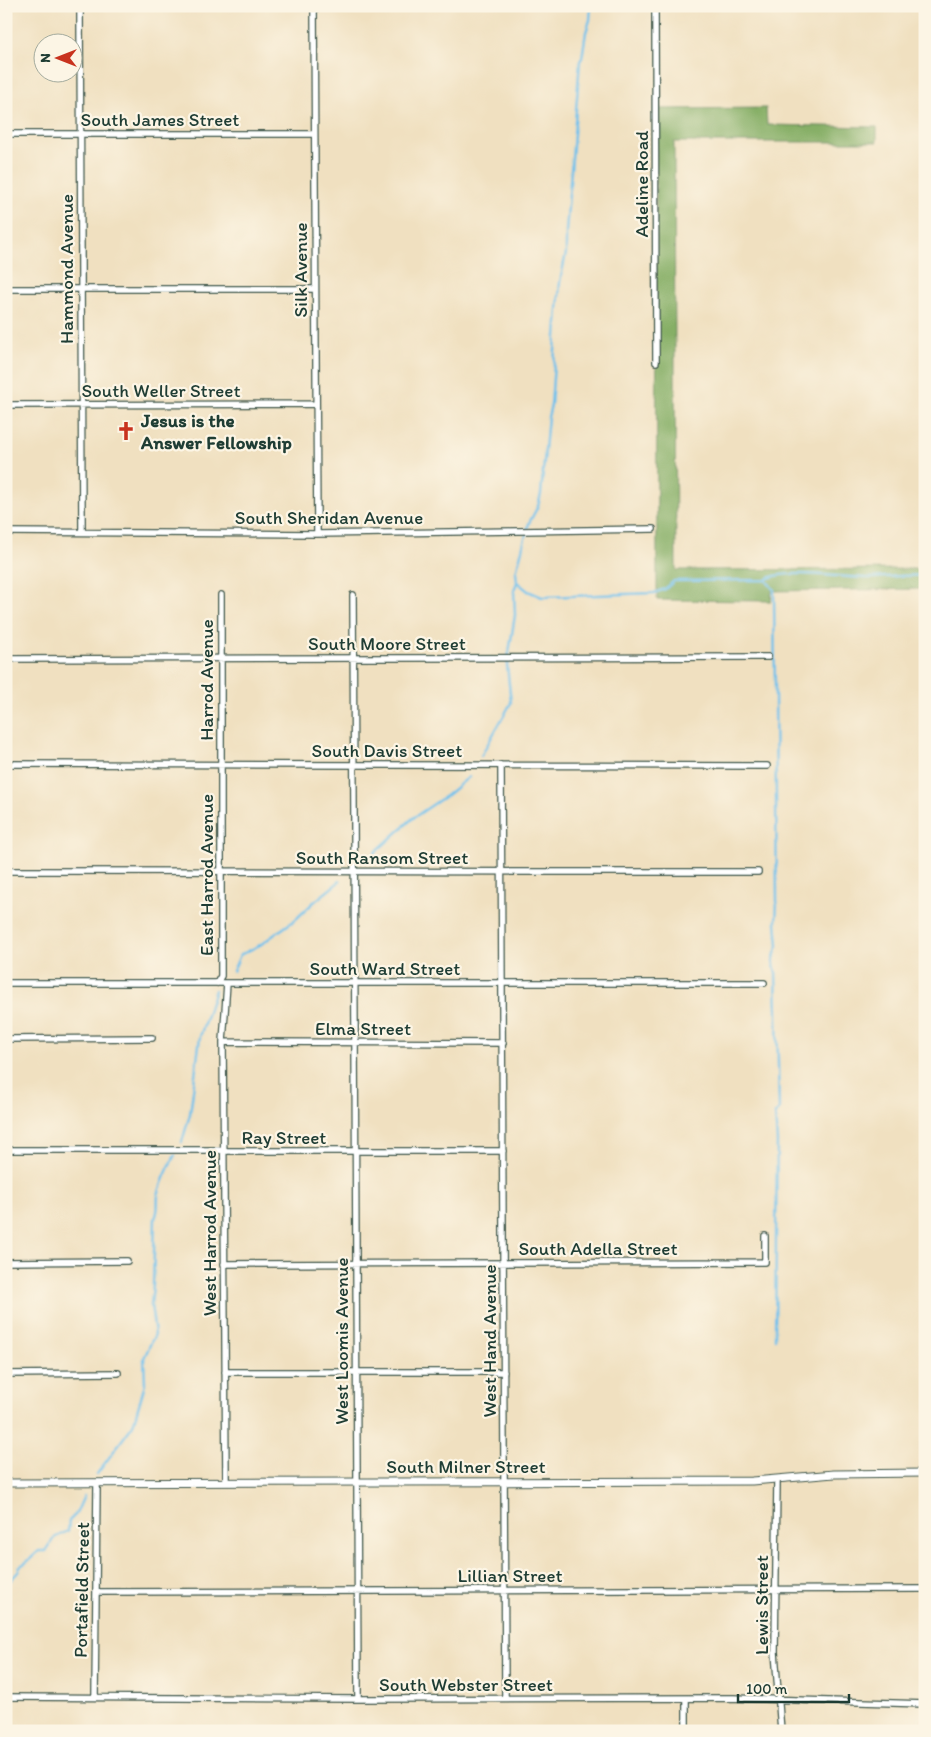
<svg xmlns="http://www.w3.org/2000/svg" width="931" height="1737" font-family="Itim,sans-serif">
<rect width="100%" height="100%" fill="#fcf5e5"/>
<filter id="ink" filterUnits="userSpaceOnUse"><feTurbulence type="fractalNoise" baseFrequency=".02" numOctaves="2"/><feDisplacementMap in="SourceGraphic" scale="10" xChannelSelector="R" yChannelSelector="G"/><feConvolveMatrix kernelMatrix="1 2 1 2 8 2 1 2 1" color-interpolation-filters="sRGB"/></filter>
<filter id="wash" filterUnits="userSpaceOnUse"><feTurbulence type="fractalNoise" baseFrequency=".0096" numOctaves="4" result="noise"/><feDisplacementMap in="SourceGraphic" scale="20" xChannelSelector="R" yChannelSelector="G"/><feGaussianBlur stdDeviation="1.12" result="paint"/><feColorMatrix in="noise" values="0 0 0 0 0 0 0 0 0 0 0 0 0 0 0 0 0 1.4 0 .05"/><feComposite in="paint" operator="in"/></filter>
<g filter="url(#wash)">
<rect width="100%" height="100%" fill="#f0e0c0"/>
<path fill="#86af66" stroke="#52764d" d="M 766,108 L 767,125 L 877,127 L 877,142 L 674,142 L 676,570 L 925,569 L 925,589 L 772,591 L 771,601 L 768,601 L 657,600 L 656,109 Z"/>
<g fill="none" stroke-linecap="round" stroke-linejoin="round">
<path stroke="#71c1ec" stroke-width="2.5" d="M 766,580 L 774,590 L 777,901 L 776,922 L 778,946 C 774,953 772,964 776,971 L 779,1110 L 775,1114 L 777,1141 L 775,1339
M 517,582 L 528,591 L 542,597 L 654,593 L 665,589 L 674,581 L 766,580 C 779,568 847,578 866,578 C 885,578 906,574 925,576
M 481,756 L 511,703 L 507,665 L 515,615 L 514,591 L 517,582 L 516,572 L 529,523 L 538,506 L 541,494 L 548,417 L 551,405 L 560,282 L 566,253 L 566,231 L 580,61 L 582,58 L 586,32 L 590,20 L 591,6
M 370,857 L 413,818 L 447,795 L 469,777
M 233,971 L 240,955 L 260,945 L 296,919 L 314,902 L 340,881
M 182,1142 L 190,1114 L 200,1037 L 215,990
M 97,1474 L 133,1425 L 145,1384 L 144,1358 L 155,1334 L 151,1305 L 153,1285 L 155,1218 C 159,1211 157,1203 158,1195 C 162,1181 168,1168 175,1155
M 6,1585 L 19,1571 L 19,1567 L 28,1561 L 39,1551 L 45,1551 L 54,1538 L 68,1531 L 69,1521 L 76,1514 L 84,1496"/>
</g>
</g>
<g filter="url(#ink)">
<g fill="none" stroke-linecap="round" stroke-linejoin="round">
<g stroke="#3e5549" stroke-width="8">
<path id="minor" d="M 80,6 L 82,532
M 314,6 L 317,534
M 655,6 L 656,362
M 6,134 L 314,134
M 6,289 L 315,289
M 6,405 L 316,404
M 6,532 L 317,534 L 653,529
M 353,595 L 358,1699
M 6,659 L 768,657
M 6,764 L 767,766
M 501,765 L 505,1698
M 6,871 L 758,872
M 6,983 L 764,983
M 217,983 L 221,976 L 221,595
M 6,1039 L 152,1038
M 223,1042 L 503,1043
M 6,1150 L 218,1150 L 224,1151 L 503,1151
M 6,1262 L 127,1261
M 224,1264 L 765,1262 L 765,1236
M 225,1372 L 504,1372
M 6,1374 L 118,1373
M 777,1480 L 775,1652 L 781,1731
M 226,1482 L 223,1042 L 227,983
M 96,1592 L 925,1589
M 6,1697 L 358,1699 L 733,1698 L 925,1704
M 95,1697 L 97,1484
M 686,1699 L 686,1731"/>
</g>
<g stroke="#3e5549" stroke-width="9">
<path id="tertiary" d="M 6,1483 L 752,1481 L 834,1474 L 925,1473"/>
</g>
<use href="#minor" stroke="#fff" stroke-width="5.5"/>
<use href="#tertiary" stroke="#fff" stroke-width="7"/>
</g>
</g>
<defs>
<g id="church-bare" transform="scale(1.5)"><path d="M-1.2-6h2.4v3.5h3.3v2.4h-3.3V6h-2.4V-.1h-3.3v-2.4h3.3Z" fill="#c8321e" stroke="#fcf5e5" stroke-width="2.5" paint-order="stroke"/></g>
</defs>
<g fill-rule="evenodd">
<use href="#church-bare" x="126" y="431"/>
</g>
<g text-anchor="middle" stroke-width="4.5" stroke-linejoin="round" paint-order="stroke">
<g font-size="19" fill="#1f3d34" stroke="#fcf5e5">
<text x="160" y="126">South James Street</text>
<text transform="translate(641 184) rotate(-90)" y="7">Adeline Road</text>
<text transform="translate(66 269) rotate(-90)" y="7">Hammond Avenue</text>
<text transform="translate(300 270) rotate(-90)" y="7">Silk Avenue</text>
<text x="161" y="397">South Weller Street</text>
<text x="329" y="524">South Sheridan Avenue</text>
<text x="387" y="650">South Moore Street</text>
<text transform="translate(206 680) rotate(-90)" y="7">Harrod Avenue</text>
<text x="387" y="757">South Davis Street</text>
<text x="382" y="864">South Ransom Street</text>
<text transform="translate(206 875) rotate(-90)" y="7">East Harrod Avenue</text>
<text x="385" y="975">South Ward Street</text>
<text x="363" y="1035">Elma Street</text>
<text x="284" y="1144">Ray Street</text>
<text transform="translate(209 1233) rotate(-90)" y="7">West Harrod Avenue</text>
<text x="598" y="1255">South Adella Street</text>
<text transform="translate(341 1341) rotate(-90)" y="7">West Loomis Avenue</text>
<text transform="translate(489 1341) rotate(-90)" y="7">West Hand Avenue</text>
<text x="466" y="1473">South Milner Street</text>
<text x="510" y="1582">Lillian Street</text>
<text transform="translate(81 1590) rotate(-89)" y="7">Portafield Street</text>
<text transform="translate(761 1605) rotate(-90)" y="7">Lewis Street</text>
<text x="466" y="1691">South Webster Street</text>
</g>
<g font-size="19" font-weight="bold" fill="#1f3d34" stroke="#fcf5e5" text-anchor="start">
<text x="141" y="427">Jesus is the<tspan x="141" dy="22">Answer Fellowship</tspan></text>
</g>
</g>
<rect width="931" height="1737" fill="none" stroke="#fcf5e5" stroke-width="25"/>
<g transform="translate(58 58) rotate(270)"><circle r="24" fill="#fcf5e5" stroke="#a4ab9e"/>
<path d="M0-4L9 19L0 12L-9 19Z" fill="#c8321e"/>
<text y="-8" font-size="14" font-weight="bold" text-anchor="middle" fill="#1f3d34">N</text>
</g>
<path d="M738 1694v8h111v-8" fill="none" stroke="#1f3d34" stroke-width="2.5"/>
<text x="746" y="1694" font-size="15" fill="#1f3d34" stroke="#fcf5e5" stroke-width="4" paint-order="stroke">100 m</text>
</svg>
